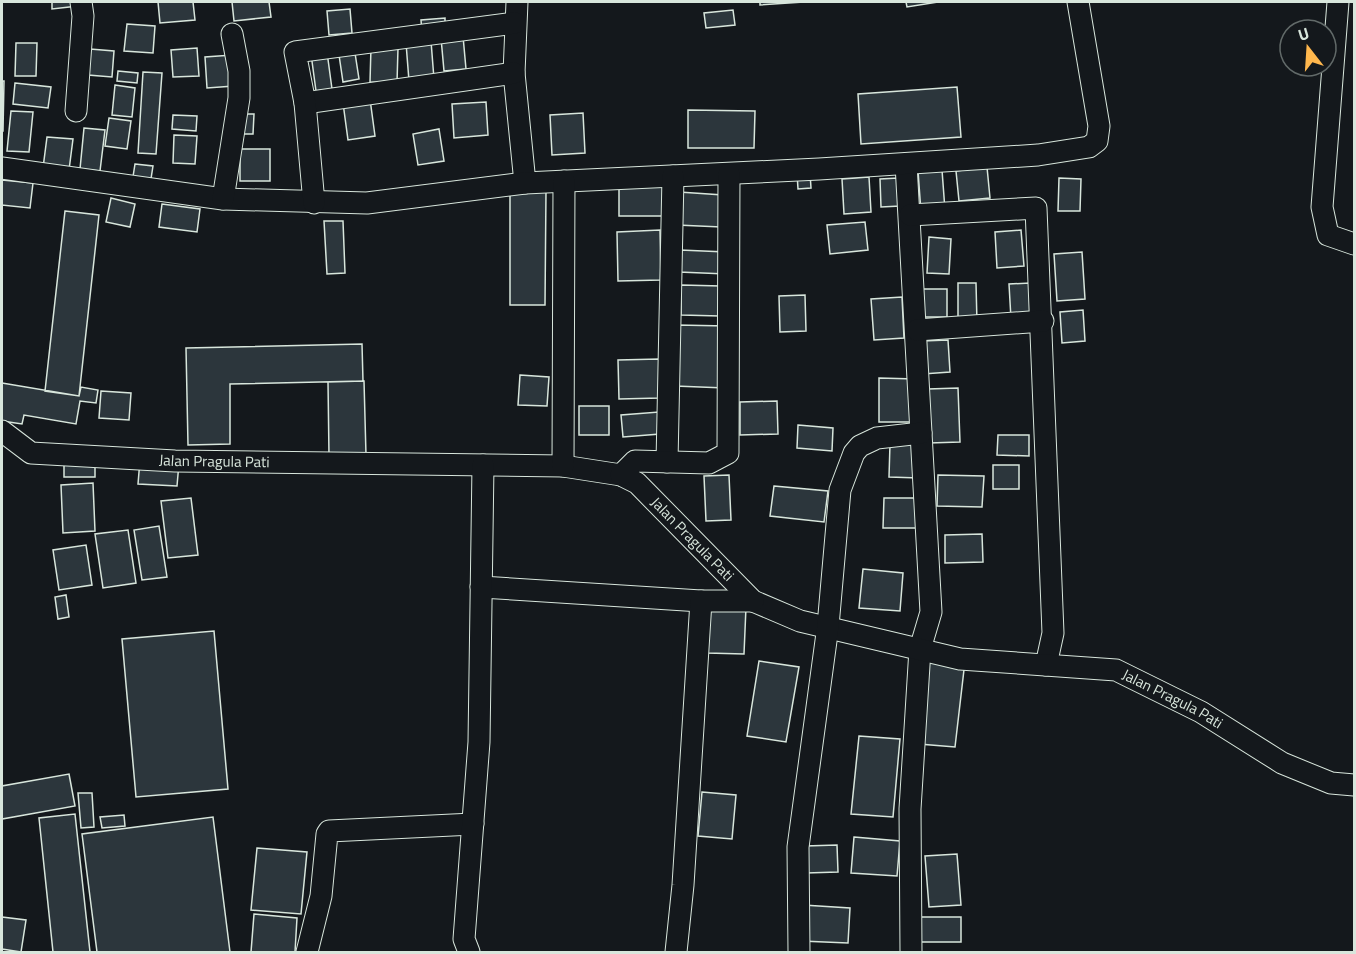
<svg xmlns="http://www.w3.org/2000/svg" width="1356" height="954" font-family="'Titillium Web',sans-serif">
<rect width="100%" height="100%" fill="#14181c"/>
<path fill="#2c363c" stroke="#d8e6dc" stroke-width="1.5" d="M 52,2 L 78,2 L 78,6 L 52,9 Z
M 158,2 L 193,2 L 195,20 L 160,23 Z
M 232,2 L 269,2 L 271,17 L 234,21 Z
M 760,2 L 804,2 L 760,5 Z
M 906,2 L 938,2 L 907,7 Z
M 350,9 L 352,33 L 329,35 L 327,11 Z
M 733,10 L 735,25 L 706,28 L 704,13 Z
M 445,18 L 445,30 L 422,32 L 421,20 Z
M 127,24 L 155,26 L 153,53 L 124,51 Z
M 463,36 L 466,69 L 444,71 L 441,38 Z
M 431,41 L 434,79 L 409,81 L 406,43 Z
M 16,43 L 37,43 L 36,76 L 15,76 Z
M 371,47 L 398,48 L 397,83 L 370,82 Z
M 197,48 L 199,76 L 173,77 L 171,50 Z
M 90,49 L 114,51 L 112,77 L 88,75 Z
M 327,52 L 332,89 L 316,91 L 311,54 Z
M 355,53 L 359,79 L 343,82 L 339,55 Z
M 232,55 L 234,86 L 207,88 L 205,57 Z
M 118,71 L 138,73 L 137,83 L 117,81 Z
M 143,72 L 162,73 L 156,154 L 138,153 Z
M 2,81 L 4,81 L 3,131 L 2,131 Z
M 15,83 L 51,87 L 48,108 L 13,104 Z
M 115,85 L 135,88 L 132,117 L 112,115 Z
M 957,87 L 961,137 L 861,144 L 858,94 Z
M 370,99 L 375,136 L 348,140 L 343,103 Z
M 486,102 L 488,135 L 454,138 L 452,104 Z
M 688,110 L 755,111 L 754,148 L 688,148 Z
M 11,111 L 33,112 L 29,152 L 7,151 Z
M 583,113 L 585,153 L 552,155 L 550,115 Z
M 241,114 L 254,114 L 253,134 L 240,134 Z
M 173,115 L 197,116 L 196,131 L 172,129 Z
M 109,118 L 131,121 L 127,149 L 105,146 Z
M 84,128 L 105,130 L 100,171 L 80,169 Z
M 439,129 L 444,161 L 418,165 L 413,134 Z
M 174,135 L 197,136 L 195,164 L 173,163 Z
M 47,137 L 73,139 L 69,170 L 43,168 Z
M 240,149 L 270,149 L 270,181 L 240,181 Z
M 135,164 L 153,166 L 150,185 L 132,183 Z
M 987,167 L 990,198 L 959,201 L 956,171 Z
M 942,170 L 945,210 L 921,212 L 918,171 Z
M 797,173 L 810,173 L 811,188 L 798,189 Z
M 869,177 L 871,212 L 844,214 L 842,179 Z
M 898,178 L 900,206 L 881,207 L 880,179 Z
M 1059,178 L 1081,179 L 1080,211 L 1058,211 Z
M 2,180 L 33,183 L 30,208 L 2,205 L 2,210 Z
M 619,185 L 663,185 L 663,216 L 619,216 Z
M 510,191 L 546,191 L 545,305 L 510,305 Z
M 679,192 L 723,195 L 721,227 L 677,225 Z
M 111,198 L 135,204 L 130,227 L 106,222 Z
M 162,204 L 200,209 L 197,232 L 159,227 Z
M 65,211 L 99,215 L 79,396 L 45,391 Z
M 324,221 L 343,221 L 345,273 L 327,274 Z
M 865,222 L 868,250 L 830,254 L 827,225 Z
M 660,230 L 661,280 L 618,281 L 617,232 Z
M 1021,230 L 1024,266 L 997,268 L 995,232 Z
M 929,237 L 951,239 L 949,274 L 927,273 Z
M 680,250 L 726,252 L 726,274 L 679,272 Z
M 1082,252 L 1085,299 L 1057,301 L 1054,254 Z
M 958,283 L 976,283 L 977,323 L 958,323 Z
M 1030,283 L 1032,318 L 1011,319 L 1009,284 Z
M 681,285 L 721,286 L 720,316 L 681,315 Z
M 920,289 L 947,289 L 947,317 L 920,317 Z
M 805,295 L 806,331 L 780,332 L 779,296 Z
M 902,297 L 904,338 L 874,340 L 871,299 Z
M 1083,310 L 1085,341 L 1062,343 L 1060,312 Z
M 676,325 L 727,326 L 725,388 L 675,386 Z
M 948,340 L 950,372 L 923,374 L 922,341 Z
M 362,344 L 363,381 L 230,384 L 230,444 L 188,445 L 186,348 Z
M 659,359 L 660,398 L 619,399 L 618,360 Z
M 520,375 L 549,377 L 547,406 L 518,405 Z
M 879,378 L 915,379 L 914,422 L 879,422 Z
M 364,381 L 366,455 L 329,456 L 328,382 Z
M 2,383 L 79,396 L 81,387 L 98,390 L 96,403 L 80,401 L 76,424 L 24,415 L 22,424 L 2,421 Z
M 958,388 L 960,442 L 929,443 L 928,389 Z
M 101,391 L 131,393 L 129,420 L 99,418 Z
M 777,401 L 778,434 L 740,435 L 740,402 Z
M 579,406 L 609,406 L 609,435 L 579,435 Z
M 659,412 L 660,434 L 623,437 L 621,415 Z
M 798,425 L 833,428 L 832,451 L 797,448 Z
M 998,435 L 1029,435 L 1029,456 L 997,455 Z
M 890,444 L 920,445 L 919,478 L 889,477 Z
M 140,460 L 179,463 L 177,486 L 138,484 Z
M 64,464 L 95,464 L 95,477 L 64,477 Z
M 993,465 L 1019,465 L 1019,489 L 993,489 Z
M 729,475 L 731,520 L 706,521 L 704,476 Z
M 938,475 L 984,476 L 982,507 L 937,506 Z
M 93,483 L 95,531 L 63,533 L 61,485 Z
M 774,486 L 828,491 L 824,522 L 770,516 Z
M 191,498 L 198,555 L 168,558 L 161,501 Z
M 884,498 L 917,498 L 917,528 L 883,528 Z
M 159,526 L 167,577 L 142,580 L 134,530 Z
M 128,530 L 136,583 L 103,588 L 95,534 Z
M 982,534 L 983,562 L 945,563 L 945,535 Z
M 86,545 L 92,585 L 59,590 L 53,550 Z
M 863,569 L 903,573 L 900,611 L 859,608 Z
M 66,595 L 69,617 L 58,619 L 55,597 Z
M 709,606 L 746,607 L 744,654 L 707,653 Z
M 214,631 L 228,789 L 136,797 L 122,639 Z
M 929,657 L 965,661 L 955,747 L 919,744 Z
M 759,661 L 799,667 L 786,742 L 747,736 Z
M 859,736 L 900,739 L 893,817 L 851,814 Z
M 69,774 L 75,806 L 2,819 L 2,786 Z
M 702,792 L 736,795 L 732,839 L 698,836 Z
M 78,793 L 92,793 L 94,827 L 81,828 Z
M 75,814 L 90,952 L 53,952 L 39,818 Z
M 124,815 L 125,826 L 102,828 L 100,817 Z
M 213,817 L 230,952 L 97,952 L 82,834 Z
M 854,837 L 900,841 L 897,876 L 851,873 Z
M 837,845 L 838,872 L 806,873 L 805,846 Z
M 257,848 L 307,852 L 301,914 L 251,910 Z
M 957,854 L 961,905 L 929,907 L 925,856 Z
M 803,905 L 850,908 L 848,943 L 801,941 Z
M 254,914 L 297,918 L 295,952 L 251,952 Z
M 2,917 L 26,920 L 21,952 L 2,949 Z
M 916,917 L 961,917 L 961,942 L 916,942 Z"/>
<g fill="none" stroke-linecap="round" stroke-linejoin="round">
<g stroke="#d8e6dc" stroke-width="23">
<g id="minor">
<path d="M 517,2 L 514,73 L 525,183"/>
<path d="M 1338,2 L 1322,207 L 1328,235 L 1354,244"/>
<path d="M 305,103 L 514,73"/>
<path d="M 76,111 L 83,16 L 81,2"/>
<path d="M 906,164 L 931,612 L 920,649 L 910,809 L 911,952"/>
<path d="M 2,168 L 223,199 L 367,203 L 525,183 L 819,169 L 1038,155 L 1089,147 L 1097,141 L 1099,126 L 1078,2"/>
<path d="M 223,199 L 239,98 L 239,71 L 232,34"/>
<path d="M 314,203 L 305,103 L 295,52 L 515,23"/>
<path d="M 910,215 L 1036,208 L 1053,633 L 1046,665"/>
<path d="M 917,330 L 1043,321"/>
<path id="s1" d="M 2,431 L 31,453 L 175,461 L 563,466 L 621,475 L 637,483 L 753,601 L 800,621 L 960,659 L 1116,670 L 1201,712 L 1282,763 L 1331,783 L 1354,785"/>
<path d="M 667,462 L 673,176"/>
<path d="M 563,466 L 564,181"/>
<path d="M 621,475 L 635,461 L 709,463 L 728,453 L 729,174"/>
<path d="M 481,587 L 701,601"/>
<path d="M 307,952 L 321,896 L 327,834 L 329,831 L 473,824"/>
<path d="M 469,952 L 464,939 L 479,742 L 483,465"/>
<path d="M 676,952 L 683,885 L 701,601 L 753,601"/>
<path d="M 799,952 L 798,847 L 828,626 L 840,490 L 854,453 L 860,446 L 877,438 L 921,433"/>
</g>
</g>
<use href="#minor" stroke="#14181c" stroke-width="21"/>
</g>
<g text-anchor="middle" stroke-width="4.5" stroke-linejoin="round" paint-order="stroke">
<g font-size="15" fill="#d8e6dc" stroke="#14181c">
<text dy="5" stroke="none"><textPath href="#s1" startOffset="220">Jalan Pragula Pati</textPath></text>
<text dy="5" stroke="none"><textPath href="#s1" startOffset="724">Jalan Pragula Pati</textPath></text>
<text dy="5" stroke="none"><textPath href="#s1" startOffset="1246">Jalan Pragula Pati</textPath></text>
</g>
</g>
<rect width="1356" height="954" fill="none" stroke="#d8e6dc" stroke-width="6"/>
<g transform="translate(1308 48) rotate(343)"><circle r="28" fill="#14181c" stroke="#626a69" stroke-width="1.5"/>
<path d="M0-4.5L10 22L0 15L-10 22Z" fill="#ffb74d"/>
<text y="-9" font-size="16" font-weight="bold" text-anchor="middle" fill="#d8e6dc">U</text>
</g>
</svg>
